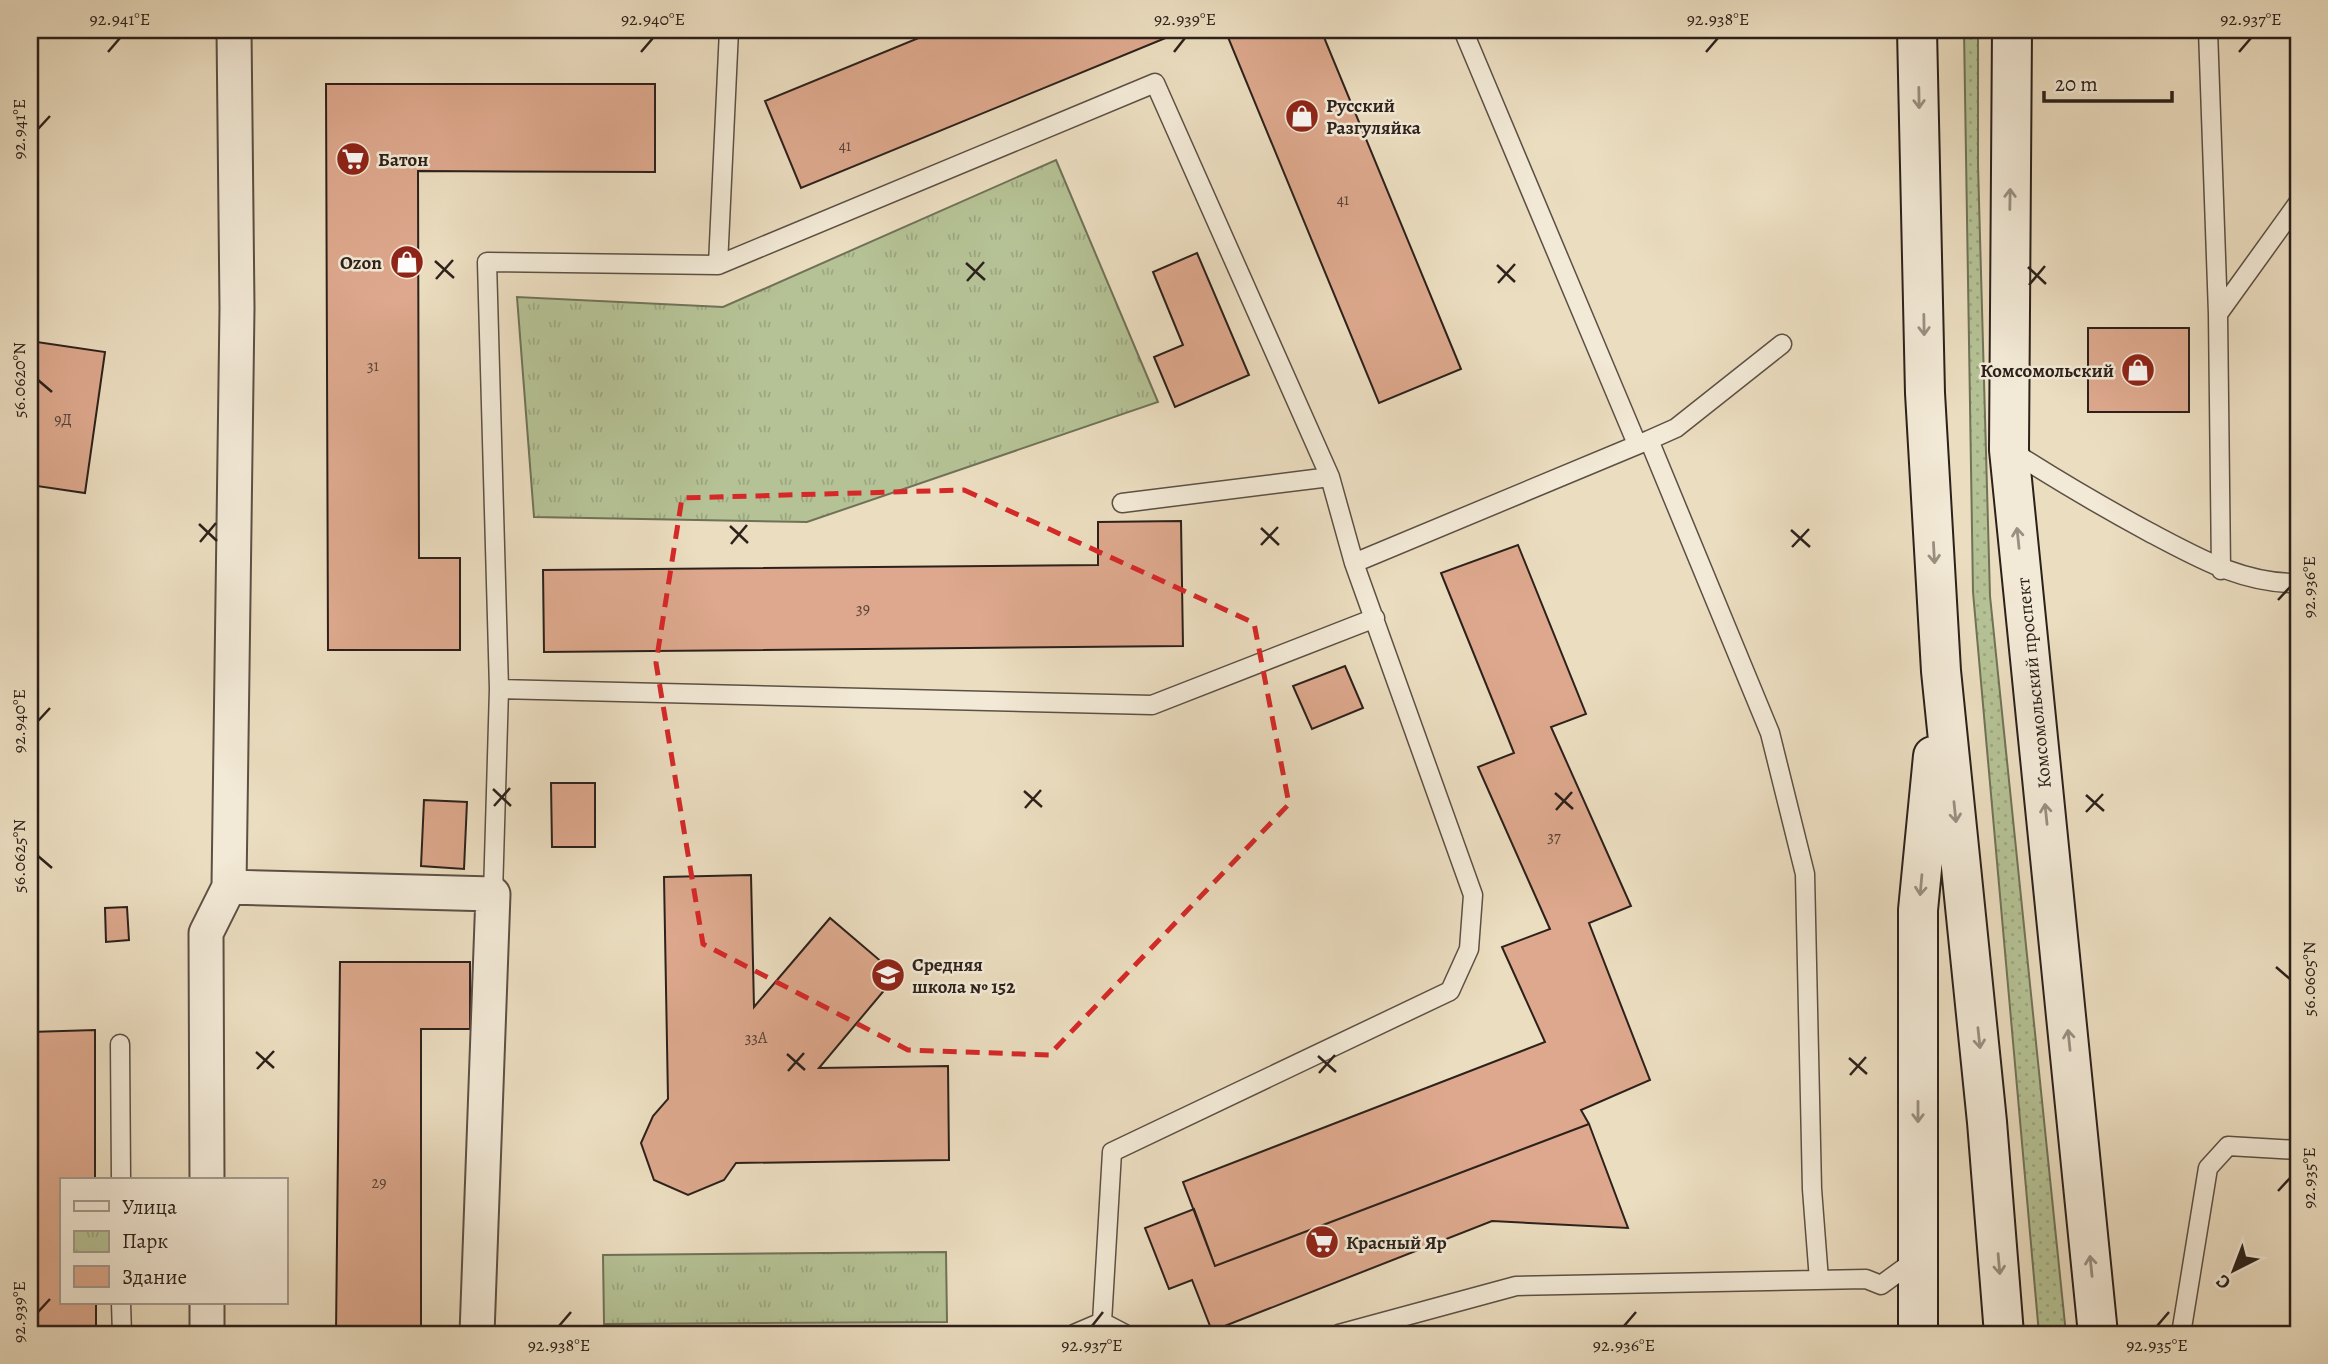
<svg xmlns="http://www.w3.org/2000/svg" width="2328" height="1364" font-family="Alegreya,serif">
<defs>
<pattern id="grass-dots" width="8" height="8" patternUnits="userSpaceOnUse" patternTransform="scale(1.75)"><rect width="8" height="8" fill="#b5c295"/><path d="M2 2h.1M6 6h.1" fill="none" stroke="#9ca680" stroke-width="1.8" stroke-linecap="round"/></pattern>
<pattern id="park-tufts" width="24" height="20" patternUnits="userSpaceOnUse" patternTransform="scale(1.75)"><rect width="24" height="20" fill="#b5c295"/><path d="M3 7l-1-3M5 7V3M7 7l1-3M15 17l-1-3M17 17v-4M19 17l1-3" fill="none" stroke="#9ca680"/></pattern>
</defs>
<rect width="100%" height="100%" fill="#ebddc0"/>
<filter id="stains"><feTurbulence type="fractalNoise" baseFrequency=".00286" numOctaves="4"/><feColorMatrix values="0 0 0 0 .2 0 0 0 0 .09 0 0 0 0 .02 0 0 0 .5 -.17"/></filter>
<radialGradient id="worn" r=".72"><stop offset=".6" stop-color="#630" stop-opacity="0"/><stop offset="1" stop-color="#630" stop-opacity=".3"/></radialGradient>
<path fill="url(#grass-dots)" stroke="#707258" stroke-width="2" d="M 1964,30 L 1978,30 L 1978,165 L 1990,596 L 2066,1334 L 2039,1334 L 1973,592 Z"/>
<path fill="url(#park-tufts)" stroke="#707258" stroke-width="2" d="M 1056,160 L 1158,402 L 807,522 L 534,517 L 517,297 L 723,307 Z
M 946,1252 L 947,1322 L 604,1324 L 603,1255 Z"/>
<path fill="#dda88d" stroke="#2c211b" stroke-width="2" d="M 938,30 L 1185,30 L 801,188 L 765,101 Z
M 1225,30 L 1321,30 L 1461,369 L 1379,403 Z
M 326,84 L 655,84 L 655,172 L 418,171 L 419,558 L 460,558 L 460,650 L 328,650 Z
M 1197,253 L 1249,375 L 1175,407 L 1154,357 L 1183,345 L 1153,272 Z
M 2088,328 L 2189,328 L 2189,412 L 2088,412 Z
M 30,341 L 105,352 L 85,493 L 30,485 Z
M 1181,521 L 1183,646 L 544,652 L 543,570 L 1098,565 L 1098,522 Z
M 1518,545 L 1586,714 L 1551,727 L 1631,906 L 1589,923 L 1650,1080 L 1581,1110 L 1589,1124 L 1215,1266 L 1183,1182 L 1545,1042 L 1502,947 L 1550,929 L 1478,767 L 1514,753 L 1441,573 Z
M 1345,666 L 1363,708 L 1312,729 L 1293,686 Z
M 551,783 L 595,783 L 595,847 L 552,847 Z
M 424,800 L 467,802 L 464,869 L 421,866 Z
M 751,875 L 754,1007 L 830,918 L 897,975 L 819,1068 L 948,1066 L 949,1160 L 736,1163 L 724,1180 L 688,1195 L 654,1180 L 641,1143 L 653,1116 L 668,1099 L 664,877 Z
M 127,907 L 129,940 L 106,942 L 105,908 Z
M 340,962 L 470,962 L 470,1029 L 421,1029 L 421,1334 L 336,1334 Z
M 95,1030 L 95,1180 L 61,1180 L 61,1303 L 96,1303 L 96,1334 L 30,1334 L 30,1032 Z
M 1589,1124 L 1628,1228 L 1492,1221 L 1212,1331 L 1192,1280 L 1169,1289 L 1145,1228 L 1194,1209 L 1215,1266 Z"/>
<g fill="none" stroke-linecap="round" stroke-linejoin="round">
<g stroke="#5c5044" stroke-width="21">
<path id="lane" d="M 1463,30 L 1637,444
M 2208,30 L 2218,314
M 718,265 L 729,30
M 1649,440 L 1676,428 L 1782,344
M 2010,450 C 2055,479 2101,506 2149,532 C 2197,557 2242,584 2298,583
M 1122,503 L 1330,477
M 1354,563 L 1649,440 L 1770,733 L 1805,874 L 1812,1189 L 1819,1280
M 2221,570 L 2218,314 L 2298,203
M 499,689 L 1152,705 L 1375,618
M 493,894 L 499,689 L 487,262 L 718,265 L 1155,83 L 1330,477 L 1354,563 L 1473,895 L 1469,949 L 1450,991 L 1112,1152 L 1102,1322
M 120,1044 L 121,1180
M 121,1303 L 122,1334
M 1074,1334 L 1102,1322 L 1125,1334
M 1339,1334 L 1516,1286 L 1866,1279 L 1881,1285 L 1918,1258
M 2181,1334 L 2208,1168 L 2228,1146 L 2298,1150"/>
</g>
<g stroke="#5c5044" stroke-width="37">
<path id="street" d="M 229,887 L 493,894 L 477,1334
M 207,1180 L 206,933 L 229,887 L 237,308 L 234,30
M 207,1303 L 207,1334"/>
</g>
<g stroke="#2c211b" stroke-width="42">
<path id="secondary" d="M 1917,30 L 1925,393 L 1941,671 L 1987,1122 L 2004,1334
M 2012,30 L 2009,450 L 2098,1334
M 1918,1334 L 1918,910 L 1933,756"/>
</g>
<use href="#lane" stroke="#f2e9d6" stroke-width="18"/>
<use href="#street" stroke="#f2e9d6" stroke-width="33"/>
<use href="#secondary" stroke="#f2e9d6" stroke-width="38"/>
</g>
<defs><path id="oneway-shaft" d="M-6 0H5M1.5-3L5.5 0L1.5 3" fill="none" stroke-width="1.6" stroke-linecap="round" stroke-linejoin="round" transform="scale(1.75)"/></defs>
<g stroke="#998f82">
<use href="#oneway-shaft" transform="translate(1919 98) rotate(89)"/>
<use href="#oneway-shaft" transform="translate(2010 199) rotate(-89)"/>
<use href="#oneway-shaft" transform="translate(1924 325) rotate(89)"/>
<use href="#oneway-shaft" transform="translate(2018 538) rotate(-96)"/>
<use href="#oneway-shaft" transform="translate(1934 553) rotate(87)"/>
<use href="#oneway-shaft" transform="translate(1955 812) rotate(84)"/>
<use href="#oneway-shaft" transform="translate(2046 814) rotate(-96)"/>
<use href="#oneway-shaft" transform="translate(1921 885) rotate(95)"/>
<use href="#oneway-shaft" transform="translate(1979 1038) rotate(84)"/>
<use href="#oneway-shaft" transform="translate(2069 1040) rotate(-96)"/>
<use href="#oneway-shaft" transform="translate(1918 1112) rotate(90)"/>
<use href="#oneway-shaft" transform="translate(1999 1264) rotate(85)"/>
<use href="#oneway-shaft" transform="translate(2091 1266) rotate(-96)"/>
</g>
<path fill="none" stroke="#d62828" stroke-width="5" stroke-dasharray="14 9" stroke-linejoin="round" d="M 964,490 L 1254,623 L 1289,804 L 1049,1055 L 908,1050 L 703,944 L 656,663 L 682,498 Z"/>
<path fill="none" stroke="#2c211b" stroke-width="2.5" d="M 108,52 L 120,38M 641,52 L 653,38M 1174,52 L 1185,38M 1706,52 L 1718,38M 2239,52 L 2251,38M 38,129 L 50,116M 435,261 L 454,278M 966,263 L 985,280M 1497,265 L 1515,282M 2028,267 L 2046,284M 436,279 L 453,260M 967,281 L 984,262M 1498,283 L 1515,264M 2029,285 L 2045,266M 38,380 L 52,392M 199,524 L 217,541M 730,526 L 748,543M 1261,528 L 1279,545M 1791,530 L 1810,547M 200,542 L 216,523M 731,544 L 747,525M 1261,545 L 1278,527M 1792,547 L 1809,529M 2278,600 L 2290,587M 38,721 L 50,708M 493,789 L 511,806M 1024,791 L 1042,807M 1555,793 L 1573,809M 2086,795 L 2104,811M 494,806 L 510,788M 1025,808 L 1041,790M 1556,810 L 1572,792M 2086,812 L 2103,794M 38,856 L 52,868M 2276,967 L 2290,979M 256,1052 L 274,1068M 787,1054 L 805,1070M 1318,1056 L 1336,1072M 1849,1058 L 1867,1074M 257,1069 L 274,1051M 788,1071 L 804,1053M 1319,1073 L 1335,1055M 1850,1075 L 1866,1057M 2278,1191 L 2290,1178M 38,1312 L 50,1299M 559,1326 L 571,1312M 1092,1326 L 1103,1312M 1624,1326 L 1636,1312M 2157,1326 L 2169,1312"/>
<defs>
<g id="shop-disc" transform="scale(1.75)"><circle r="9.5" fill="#8f2418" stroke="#f2e9d6"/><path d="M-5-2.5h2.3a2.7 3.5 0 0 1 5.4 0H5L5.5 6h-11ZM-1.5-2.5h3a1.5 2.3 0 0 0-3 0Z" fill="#fff"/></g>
<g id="supermarket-disc" transform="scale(1.75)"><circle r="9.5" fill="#8f2418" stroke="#f2e9d6"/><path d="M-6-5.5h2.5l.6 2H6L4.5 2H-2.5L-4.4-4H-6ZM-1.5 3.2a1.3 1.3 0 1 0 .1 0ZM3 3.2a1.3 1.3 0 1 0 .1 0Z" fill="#fff"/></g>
<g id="school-disc" transform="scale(1.75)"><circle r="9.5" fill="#8f2418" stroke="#f2e9d6"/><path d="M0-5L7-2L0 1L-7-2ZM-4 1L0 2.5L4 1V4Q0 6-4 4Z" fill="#fff"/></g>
</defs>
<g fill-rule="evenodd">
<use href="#shop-disc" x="1302" y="116"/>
<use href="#supermarket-disc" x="353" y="159"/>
<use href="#shop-disc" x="407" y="262"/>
<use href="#shop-disc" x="2138" y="370"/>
<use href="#school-disc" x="888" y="975"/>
<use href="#supermarket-disc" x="1322" y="1242"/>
</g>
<g text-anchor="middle" stroke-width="5" stroke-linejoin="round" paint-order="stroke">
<g font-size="16" fill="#584338">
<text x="845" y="151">41</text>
<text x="1343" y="205">41</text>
<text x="373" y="371">31</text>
<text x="63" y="425">9Д</text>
<text x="863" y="614">39</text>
<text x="1554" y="842">37</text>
<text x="756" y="1043">33А</text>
<text x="379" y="1188">29</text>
</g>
<g font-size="19" font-weight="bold" fill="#2c211b" stroke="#f2e9d6" text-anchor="start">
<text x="1326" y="112">Русский<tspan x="1326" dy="22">Разгуляйка</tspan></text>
<text x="378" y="166">Батон</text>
<text x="382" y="269" text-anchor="end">Ozon</text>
<text x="2114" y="377" text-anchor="end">Комсомольский</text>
<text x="912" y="971">Средняя<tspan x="912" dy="22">школа № 152</tspan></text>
<text x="1346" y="1249">Красный Яр</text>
</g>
<g font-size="19" fill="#2c211b" stroke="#f2e9d6">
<text transform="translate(2033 683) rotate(-96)" y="7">Комсомольский проспект</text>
</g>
</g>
<rect width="2328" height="1364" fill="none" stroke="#ebddc0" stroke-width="77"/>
<rect x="60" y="1178" width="228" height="126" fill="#f2e9d6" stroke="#a3998b" stroke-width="2"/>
<rect x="74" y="1201" width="35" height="10" fill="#f2e9d6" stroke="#a3998b" stroke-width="2"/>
<text x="122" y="1214" font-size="21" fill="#2c211b">Улица</text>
<rect x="74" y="1231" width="35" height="21" fill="url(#park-tufts)" stroke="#a3998b" stroke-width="2"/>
<text x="122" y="1248" font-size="21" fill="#2c211b">Парк</text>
<rect x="74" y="1266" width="35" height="21" fill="#dda88d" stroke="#a3998b" stroke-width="2"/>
<text x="122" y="1284" font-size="21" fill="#2c211b">Здание</text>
<g transform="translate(2234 1270) rotate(222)" stroke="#f2e9d6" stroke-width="5" paint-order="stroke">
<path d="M0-5L12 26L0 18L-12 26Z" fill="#2c211b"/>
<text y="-10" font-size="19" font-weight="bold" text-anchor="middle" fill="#2c211b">С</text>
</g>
<path d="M2044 91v10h128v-10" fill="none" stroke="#2c211b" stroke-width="3.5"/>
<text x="2055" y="91" font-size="21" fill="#2c211b" stroke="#f2e9d6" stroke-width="5" paint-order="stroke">20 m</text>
<rect x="38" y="38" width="2252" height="1288" fill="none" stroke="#2c211b" stroke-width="2.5"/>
<g font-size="18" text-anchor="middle" fill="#2c211b">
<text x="120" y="25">92.941°E</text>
<text x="653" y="25">92.940°E</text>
<text x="1185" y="25">92.939°E</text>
<text x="1718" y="25">92.938°E</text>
<text x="2251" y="25">92.937°E</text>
<text transform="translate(19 129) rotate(-90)" y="6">92.941°E</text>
<text transform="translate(19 380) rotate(-90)" y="6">56.0620°N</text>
<text transform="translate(2309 587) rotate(-90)" y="6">92.936°E</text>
<text transform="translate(19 721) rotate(-90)" y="6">92.940°E</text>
<text transform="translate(19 856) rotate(-90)" y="6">56.0625°N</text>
<text transform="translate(2309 979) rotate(-90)" y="6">56.0605°N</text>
<text transform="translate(2309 1178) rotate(-90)" y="6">92.935°E</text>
<text transform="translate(19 1312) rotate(-90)" y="6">92.939°E</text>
<text x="559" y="1351">92.938°E</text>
<text x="1092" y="1351">92.937°E</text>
<text x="1624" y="1351">92.936°E</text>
<text x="2157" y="1351">92.935°E</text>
</g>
<rect width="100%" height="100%" filter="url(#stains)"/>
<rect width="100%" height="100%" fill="url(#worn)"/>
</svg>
